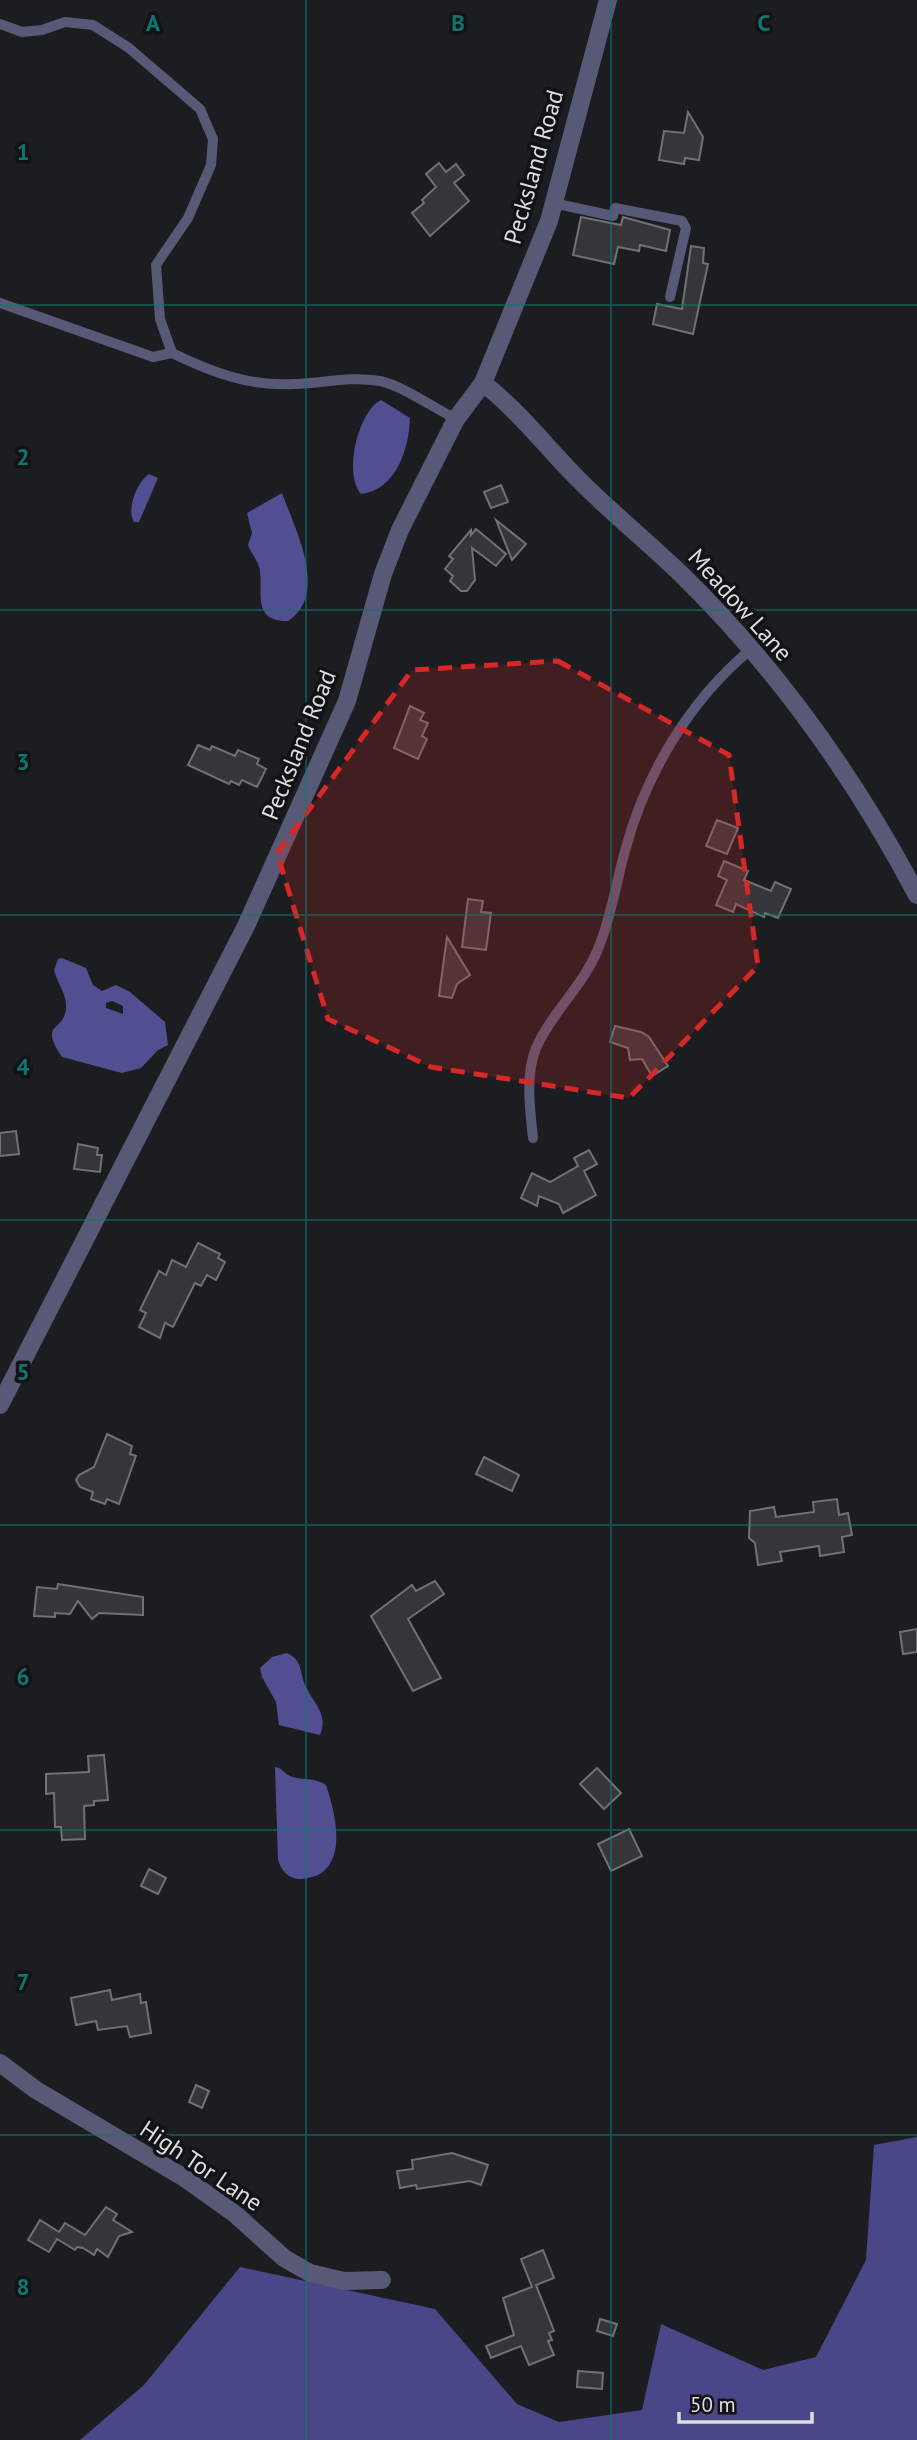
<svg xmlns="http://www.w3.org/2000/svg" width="917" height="2440" viewBox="0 0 917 2440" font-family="'PT Sans',sans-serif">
<rect width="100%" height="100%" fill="#1c1d20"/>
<path fill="#4a4788" d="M917 2137V2440H80L144 2385 240 2267 435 2309 517 2404 559 2422 642 2410 661 2324 763 2370 816 2357 866 2260 874 2145Z"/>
<g fill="#514f91" fill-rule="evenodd">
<path d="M381 400 410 418C409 449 396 490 361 494 343 473 358 412 381 400Z"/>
<path d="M149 474 158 478 139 522H134C126 509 137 482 149 474Z"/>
<path d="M282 493C294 527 330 594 288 621 252 621 263 594 260 571 259 561 251 554 248 545L252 533 247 513Z"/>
<path d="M62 958 86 968 93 985 102 991 116 985 130 992 165 1022 168 1045 158 1050 141 1068 122 1073 62 1057C38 1021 64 1033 66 1008 67 994 57 983 54 970L58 959ZM112 1001 123 1006V1014L106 1008V1003Z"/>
<path d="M287 1653C303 1661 299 1670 305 1685 313 1703 329 1714 320 1735L279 1725 276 1702 262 1677 260 1668 272 1657Z"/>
<path d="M275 1767C283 1768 283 1773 290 1776 302 1781 315 1777 326 1785 334 1809 348 1859 318 1875 299 1882 285 1881 278 1860Z"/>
</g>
<g fill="#36363a" stroke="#707175" stroke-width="2">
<path d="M688 112 703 137 699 160 685 158 684 164 659 160 664 131 684 133Z"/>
<path d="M439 163 446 172 456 164 464 175 454 183 469 201 430 236 412 213 424 203 422 200 436 187 426 174Z"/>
<path d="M581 217 621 225 623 217 670 230 666 251 640 245 639 251 618 247 614 264 573 255Z"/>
<path d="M691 246 704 248 703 263 708 264 693 334 653 324 657 304 682 309Z"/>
<path d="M501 485 508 502 491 508 484 492Z"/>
<path d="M496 520 526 544 512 560Z"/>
<path d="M476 529 506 554 496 566 472 548 475 580 467 591H461L450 581 453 576 445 569 453 559 449 556 471 530V535Z"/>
<path d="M410 706 424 713 420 720 428 723 422 736 427 739 418 759 394 748Z"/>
<path d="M198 745 210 750 212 746 235 756 238 750 259 759 257 764 266 769 257 787 242 780 239 785 231 781 229 784 188 765Z"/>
<path d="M717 820 738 828 727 854 706 846Z"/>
<path d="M724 861 748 871 744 880 771 891 775 882 791 889 778 918 765 913 764 917 736 904 733 912 716 905 727 880 718 876Z"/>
<path d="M468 899 483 901 481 912 491 913 486 950 462 947Z"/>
<path d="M447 937 470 975 457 984 452 998 439 996Z"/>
<path d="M615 1026 641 1032 649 1037 668 1066 652 1076 642 1059 630 1060 628 1048 610 1042Z"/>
<path d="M16 1131 19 1154 0 1156V1133Z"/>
<path d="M78 1144 98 1148 97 1155H102L100 1172 74 1169Z"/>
<path d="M589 1150 597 1164 584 1171 596 1195 563 1213 559 1204 539 1196 537 1206 521 1198 532 1173 550 1182 578 1166 574 1158Z"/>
<path d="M198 1243 220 1254 218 1258 225 1262 216 1280 207 1275 201 1286 195 1283 173 1327 165 1323 160 1338 139 1327 146 1313 140 1310 159 1271 166 1275 172 1260 186 1267Z"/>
<path d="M107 1434 132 1446 130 1454 136 1456 119 1504 107 1499 105 1504 91 1499 93 1492 80 1487 76 1480 79 1475 94 1467Z"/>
<path d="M484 1457 519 1475 512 1491 476 1474Z"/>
<path d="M837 1499 839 1515 848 1513 852 1535 842 1537 844 1552 820 1556 819 1546 780 1552 782 1561 758 1565 755 1543 749 1538 750 1511 774 1507 776 1517 814 1512 813 1502Z"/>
<path d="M435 1581 444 1594 408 1619 441 1678 413 1691 371 1616 412 1585 416 1591Z"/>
<path d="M58 1584 143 1597V1615L99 1613 92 1619 78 1601 70 1614 55 1613V1617L34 1616 37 1587 57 1589Z"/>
<path d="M917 1629V1652L903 1654 900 1632Z"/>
<path d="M104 1755 108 1800 94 1801V1805L84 1806 85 1839 62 1840 61 1827H55L54 1793 46 1794V1774L89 1772 88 1756Z"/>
<path d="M597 1768 621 1793 604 1809 580 1784Z"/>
<path d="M629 1829 642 1856 611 1871 598 1844Z"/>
<path d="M149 1869 166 1878 158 1894 141 1886Z"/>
<path d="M110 1990 112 2000 140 1994 141 2003 146 2002 151 2033 130 2037 127 2026 98 2030 96 2021 76 2025 71 1998Z"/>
<path d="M196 2085 209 2091 202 2108 189 2102Z"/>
<path d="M452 2153 488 2165 481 2185 470 2181 417 2189 416 2185 400 2188 397 2171 413 2169 412 2160Z"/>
<path d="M106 2207 117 2214 113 2220 132 2232 119 2236 108 2257 97 2249 94 2255 83 2248 77 2247 75 2250 57 2239 49 2252 28 2240 40 2220 59 2232 65 2223 85 2235Z"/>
<path d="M543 2250 554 2278 536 2285 554 2331 549 2333 552 2340 548 2341 554 2355 529 2365 521 2346 491 2358 486 2346 514 2335 503 2298 532 2287 521 2259Z"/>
<path d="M600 2319 617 2324 613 2336 597 2331Z"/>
<path d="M578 2371 603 2373 602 2389 577 2387Z"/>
</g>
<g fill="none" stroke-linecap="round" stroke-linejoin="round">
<g stroke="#585976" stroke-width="10">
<path d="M0 24 22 32 42 30 65 22 93 25 129 48 200 109 213 139 211 165 188 218 156 265 160 319 172 353C211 372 250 387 295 384 323 383 351 376 380 381 401 385 436 409 456 419"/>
<path d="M553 203 613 216 615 208 682 221 686 228 670 297"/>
<path d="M0 303 153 357 172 353"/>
<path d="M533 1138C530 1110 525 1075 536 1048 552 1012 583 986 598 949 611 918 616 883 625 851 645 775 689 701 750 650"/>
</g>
<g stroke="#585976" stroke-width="18">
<path d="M483 383C519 411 548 449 580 481 613 514 649 543 682 575 777 668 855 778 917 895"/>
<path d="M0 1405 246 926 347 701 383 574 400 530 456 419 483 383 549 221 608 0"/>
<path d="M0 2063 36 2090 183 2177 235 2214 284 2258 310 2273 344 2281 382 2280"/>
</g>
</g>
<path fill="#d62828" fill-opacity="0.2" stroke="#d62828" stroke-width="5" stroke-dasharray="14 9" stroke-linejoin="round" d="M558 661 729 755 758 966 629 1098 431 1067 328 1019 277 853 412 670Z"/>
<path fill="none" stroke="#0f766e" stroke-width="2" stroke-opacity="0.55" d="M306 0V2440M611 0V2440M0 305H917M0 610H917M0 915H917M0 1220H917M0 1525H917M0 1830H917M0 2135H917"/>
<g text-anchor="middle" stroke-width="7" stroke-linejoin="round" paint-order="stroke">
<g font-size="24" fill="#dedee0" stroke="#131317">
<text transform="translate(534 167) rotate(-74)" y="8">Pecksland Road</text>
<text transform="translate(740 605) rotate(48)" y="8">Meadow Lane</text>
<text transform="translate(299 745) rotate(-68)" y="8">Pecksland Road</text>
<text transform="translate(201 2166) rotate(34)" y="8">High Tor Lane</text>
</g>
</g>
<g font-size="23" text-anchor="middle" font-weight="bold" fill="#0f766e" stroke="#131317" stroke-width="7" stroke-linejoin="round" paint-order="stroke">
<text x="153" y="31">A</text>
<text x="458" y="31">B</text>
<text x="764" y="31">C</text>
<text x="23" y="160">1</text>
<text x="23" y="465">2</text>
<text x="23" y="770">3</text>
<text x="23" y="1075">4</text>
<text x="23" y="1380">5</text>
<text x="23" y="1685">6</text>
<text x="23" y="1990">7</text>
<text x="23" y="2295">8</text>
</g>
<path d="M679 2412v10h133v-10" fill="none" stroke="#dedee0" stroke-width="3.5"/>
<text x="690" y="2412" font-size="21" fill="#dedee0" stroke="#131317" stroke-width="5" paint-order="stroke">50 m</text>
</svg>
